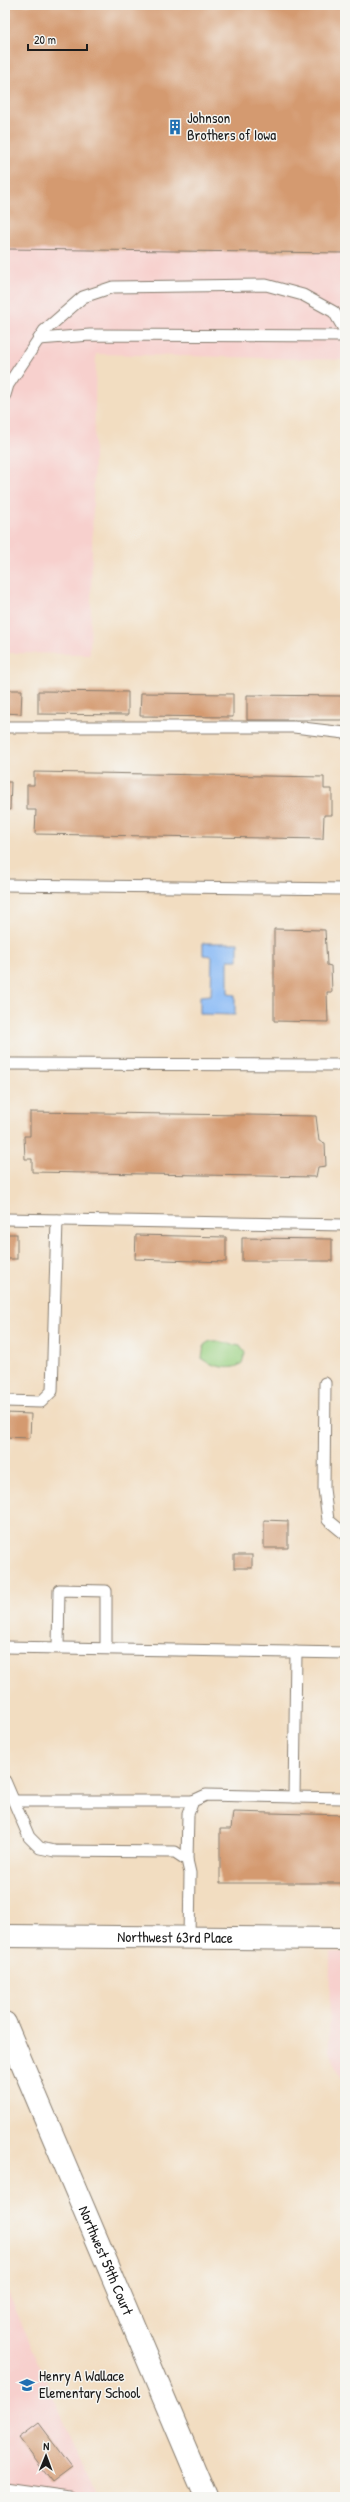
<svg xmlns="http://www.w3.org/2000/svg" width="350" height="2502" viewBox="0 0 350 2502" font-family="'Patrick Hand',sans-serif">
<rect width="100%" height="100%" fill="#f6f6f2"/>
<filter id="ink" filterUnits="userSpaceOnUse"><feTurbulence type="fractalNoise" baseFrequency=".025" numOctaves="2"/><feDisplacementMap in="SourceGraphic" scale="8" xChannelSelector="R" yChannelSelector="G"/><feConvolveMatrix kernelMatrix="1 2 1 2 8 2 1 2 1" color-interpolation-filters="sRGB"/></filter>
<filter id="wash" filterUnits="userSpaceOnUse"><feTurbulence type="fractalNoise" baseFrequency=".012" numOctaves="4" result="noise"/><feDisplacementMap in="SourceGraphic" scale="16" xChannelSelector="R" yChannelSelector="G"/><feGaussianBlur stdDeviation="0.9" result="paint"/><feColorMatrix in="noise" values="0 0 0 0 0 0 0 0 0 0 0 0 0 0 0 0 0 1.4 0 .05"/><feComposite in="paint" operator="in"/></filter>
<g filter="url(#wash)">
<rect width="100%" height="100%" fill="#f2ddc1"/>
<g fill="#f7d0cd">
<path d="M5 5H345V360L96 354 90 654 5 653Z"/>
<path d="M330 1952H345V2085L329 2051Z"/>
<path d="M5 2285 92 2486 97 2497H5Z"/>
</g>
<path fill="#9bd283" stroke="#5c7750" d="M210 1341H216L240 1346 245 1353 242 1363C232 1372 212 1366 202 1359L204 1345Z"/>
<path fill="#8bbbf6" stroke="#546c89" d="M203 943H238V960H228V994L235 995V1015L200 1014V996L211 995 212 956 203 955Z"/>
<g id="blocks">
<g fill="#d49a6f">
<path d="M5 5H345V253L5 249Z"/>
<path d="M5 690H22L21 714 5 713Z"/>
<path d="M38 691 128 692V715L38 714Z"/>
<path d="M141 693 233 694V717L140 716Z"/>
<path d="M247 695 343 696V720H247Z"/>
<path d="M34 772 324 777V789H332V815H324L323 839 35 834 36 810H27V785H34Z"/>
<path d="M5 782H11L10 810 5 809Z"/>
<path d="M274 929 325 930 327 965 331 966 332 992H327L328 1022 274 1021Z"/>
<path d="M30 1112 316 1116 319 1141 325 1143 326 1166 318 1167 316 1177 32 1172V1159H25L24 1136H30Z"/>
<rect x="5" y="1234" width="12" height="25"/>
<path d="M136 1235 226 1237V1262L135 1259Z"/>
<path d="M242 1238 332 1239V1261H242Z"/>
<path d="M5 1413 31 1414 30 1438 5 1437Z"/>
<path d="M264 1520 288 1521V1548H264Z"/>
<rect x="234" y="1555" width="18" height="13"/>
<path d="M233 1812 345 1815V1883H220V1829H231Z"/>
<path d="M39 2423 72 2467 52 2482 19 2438Z"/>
</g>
</g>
</g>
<g filter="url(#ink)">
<use href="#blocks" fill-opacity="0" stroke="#877c6e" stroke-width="1"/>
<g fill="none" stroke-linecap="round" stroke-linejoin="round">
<g stroke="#877c6e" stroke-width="13">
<g id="lane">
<path d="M39 339 90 335 345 336"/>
<path d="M5 395 8 385 44 331 83 297 113 287 266 285 303 295 334 312 345 331"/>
<path d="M5 727H294L345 733"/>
<path d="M5 885 345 889"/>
<path d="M5 1064 345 1065"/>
<path d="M5 1219 345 1225"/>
<path d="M325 1383 324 1489 328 1520 345 1534"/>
<path d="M5 1401 41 1402 52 1391 57 1220"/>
<path d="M5 1647 345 1653"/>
<path d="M58 1647 59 1590 106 1591V1648"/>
<path d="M5 1781 29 1837 40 1848 55 1851 175 1852 187 1860 190 1873 189 1938"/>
<path d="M294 1797 296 1652"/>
<path d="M14 1801H193"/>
<path d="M187 1860 188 1814 193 1801 206 1795 342 1798 345 1796"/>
<path d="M5 2488 69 2497"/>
</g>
</g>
<g stroke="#877c6e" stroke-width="24">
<g id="street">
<path id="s1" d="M5 1936 345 1939"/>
<path id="s2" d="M5 2023 206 2497"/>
</g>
</g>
<use href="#lane" stroke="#fff" stroke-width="11"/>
<use href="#street" stroke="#fff" stroke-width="22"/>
</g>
</g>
<defs>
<g id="building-bare" transform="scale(1.2)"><path d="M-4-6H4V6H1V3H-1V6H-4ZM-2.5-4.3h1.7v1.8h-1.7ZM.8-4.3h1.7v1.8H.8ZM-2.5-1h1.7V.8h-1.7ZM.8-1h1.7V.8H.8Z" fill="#1f6fb2" stroke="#f6f6f2" stroke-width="2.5" paint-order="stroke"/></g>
<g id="school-bare" transform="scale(1.2)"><path d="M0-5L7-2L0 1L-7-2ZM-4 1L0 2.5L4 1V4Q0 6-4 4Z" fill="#1f6fb2" stroke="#f6f6f2" stroke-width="2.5" paint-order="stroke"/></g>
</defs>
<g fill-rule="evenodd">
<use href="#building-bare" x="175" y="127"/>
<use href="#school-bare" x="27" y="2385"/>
</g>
<g text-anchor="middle" stroke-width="3" stroke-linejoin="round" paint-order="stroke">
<g font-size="15" fill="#1c1c1c" stroke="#f6f6f2" text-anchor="start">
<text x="187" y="123">Johnson<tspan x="187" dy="17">Brothers of Iowa</tspan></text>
<text x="39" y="2381">Henry A Wallace<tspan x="39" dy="17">Elementary School</tspan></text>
</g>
<g font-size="15" fill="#1c1c1c" stroke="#f6f6f2">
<text dy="5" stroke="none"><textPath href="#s1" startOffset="170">Northwest 63rd Place</textPath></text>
<text dy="5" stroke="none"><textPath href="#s2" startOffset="258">Northwest 59th Court</textPath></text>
</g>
</g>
<rect width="350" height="2502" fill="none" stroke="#f6f6f2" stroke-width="20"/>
<g transform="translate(46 2456) rotate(1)" stroke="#f6f6f2" stroke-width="3" paint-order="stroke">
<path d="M0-3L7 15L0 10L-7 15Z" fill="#1c1c1c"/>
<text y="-6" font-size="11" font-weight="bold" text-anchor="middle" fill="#1c1c1c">N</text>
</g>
<path d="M28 44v6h59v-6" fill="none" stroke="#1c1c1c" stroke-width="2"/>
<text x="34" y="44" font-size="12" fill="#1c1c1c" stroke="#f6f6f2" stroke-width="3" paint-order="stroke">20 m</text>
</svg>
